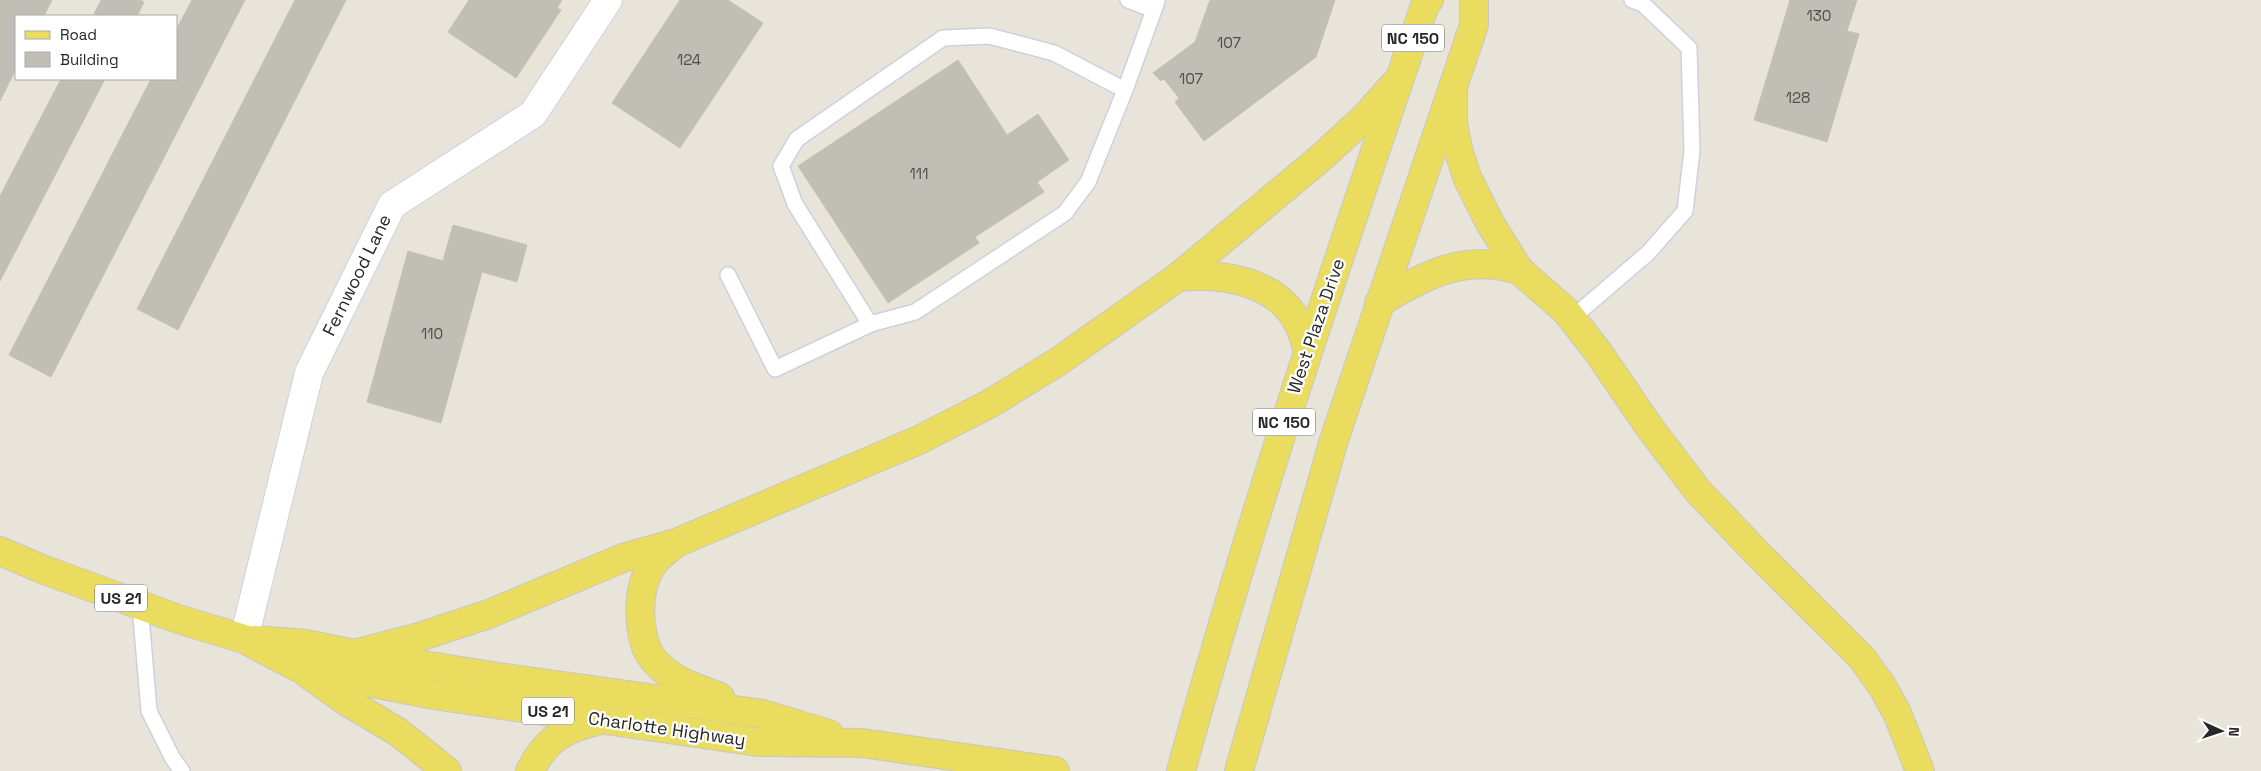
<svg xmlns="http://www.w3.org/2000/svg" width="2261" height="771" viewBox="0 0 2261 771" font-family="'Space Grotesk',sans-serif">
<rect width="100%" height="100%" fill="#e9e4d9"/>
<g fill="#c1beb6" stroke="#c4c0b3">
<path d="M0 0H52L44 16H16V69L0 101Z"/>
<path d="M101 0H140L144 2 137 16H93Z"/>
<path d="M192 0H245L51 377 9 355 151 79H176V30Z"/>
<path d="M295 0H346L178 330 137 309Z"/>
<path d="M469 0H562L557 8 561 10 516 78 448 32Z"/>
<path d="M680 0H728L763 23 680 148 612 103Z"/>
<path d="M1210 0H1335L1316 57 1204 141 1175 102 1179 98 1164 79 1161 81 1153 73 1195 42Z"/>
<path d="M1790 0H1857L1847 31 1859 34 1827 142 1754 120Z"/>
<path d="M958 60 1007 135 1038 114 1069 160 1037 182 1044 192 975 237 979 243 888 303 798 166Z"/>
<path d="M61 79H105L0 281V196Z"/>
<path d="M453 225 527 245 517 282 482 272 441 423 367 402 408 251 443 261Z"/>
</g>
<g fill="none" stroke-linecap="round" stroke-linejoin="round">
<g stroke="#cecfe0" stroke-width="18">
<g id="service">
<path d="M1128 0 1154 10 1157 1"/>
<path d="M1125 90 1054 53 989 36 943 38 797 139 781 166 795 204 870 324 915 312 1065 213 1088 182 1125 90 1154 10"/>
<path d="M728 275 775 369 873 323"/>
<path d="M1571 319 1648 253 1685 211 1692 151 1689 48 1643 4 1632 0"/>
<path d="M140 605 149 711 173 759 182 771"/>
</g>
</g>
<g stroke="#cecfe0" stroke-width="30">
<path id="minor" d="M244 639 309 373 392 205 533 114 608 0"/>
</g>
<g stroke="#c7c7c7" stroke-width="30">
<g id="primary">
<path d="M1453 89V123L1458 149 1467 177 1490 223 1519 270 1566 311 1598 352 1650 428 1697 490 1757 553 1862 658 1882 686 1897 713 1920 771"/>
<path d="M1178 277C1222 273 1277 280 1299 325 1303 333 1305 342 1308 351"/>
<path d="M1379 303C1424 275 1465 253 1519 270"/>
<path d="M675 544C669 549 662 554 657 559 637 581 637 620 646 647 650 657 659 667 668 673 682 685 703 690 720 697"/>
<path d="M0 551 42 569 178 619 244 639 301 669 434 695 758 742 862 743 1055 771"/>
<path d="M255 640 306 644 354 654 505 678 763 714 829 734"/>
<path d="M354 654 419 637 489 614 623 558 676 543 919 440 991 403 1059 361 1178 277 1323 156 1366 116 1400 78"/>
<path d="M308 674 346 701 398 732 447 771"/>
<path d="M530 771C546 739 564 729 597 721"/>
<path d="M1181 771C1252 512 1338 259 1425 5L1429 0"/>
<path d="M1239 771 1334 440 1474 25V0"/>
</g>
</g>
<use href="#service" stroke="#fff" stroke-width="15"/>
<use href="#minor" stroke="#fff" stroke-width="28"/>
<use href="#primary" stroke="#eadc5e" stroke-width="28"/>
</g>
<g text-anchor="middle" stroke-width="4.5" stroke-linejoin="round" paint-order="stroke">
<g font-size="15" fill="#4e4d4b">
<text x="1819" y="21">130</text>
<text x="1229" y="48">107</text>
<text x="689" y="65">124</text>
<text x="1191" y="84">107</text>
<text x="1798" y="103">128</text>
<text x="919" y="179">111</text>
<text x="432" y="339">110</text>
</g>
<g fill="#fff" stroke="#686868" stroke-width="1">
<rect x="1382" y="24.5" width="62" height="27" rx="4"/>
<rect x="1253" y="408.5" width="62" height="27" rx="4"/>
<rect x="95" y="584.5" width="52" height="27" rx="4"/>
<rect x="522" y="697.5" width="52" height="27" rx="4"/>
</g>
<g font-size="16" font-weight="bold" fill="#272727">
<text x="1413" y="44">NC 150</text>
<text x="1284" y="428">NC 150</text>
<text x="121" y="604">US 21</text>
<text x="548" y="717">US 21</text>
</g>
<g font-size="18" fill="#272727" stroke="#fff">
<text transform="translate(357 275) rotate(-64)" y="6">Fernwood Lane</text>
<text transform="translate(1316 326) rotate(-71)" y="6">West Plaza Drive</text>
<text transform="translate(667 729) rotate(8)" y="6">Charlotte Highway</text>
</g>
</g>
<rect x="15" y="15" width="162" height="65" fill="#ffffff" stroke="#a9a9a9"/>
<rect x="25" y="31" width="25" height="8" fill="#eadc5e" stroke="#a9a9a9"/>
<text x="60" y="40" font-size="15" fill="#272727">Road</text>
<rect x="25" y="52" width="25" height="15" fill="#c1beb6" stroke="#a9a9a9"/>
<text x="60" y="65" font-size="15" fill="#272727">Building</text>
<g transform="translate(2221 731) rotate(93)" stroke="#ffffff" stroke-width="4" paint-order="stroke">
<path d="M0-4L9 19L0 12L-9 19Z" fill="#272727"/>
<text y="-8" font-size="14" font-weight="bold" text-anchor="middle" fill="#272727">N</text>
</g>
</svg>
